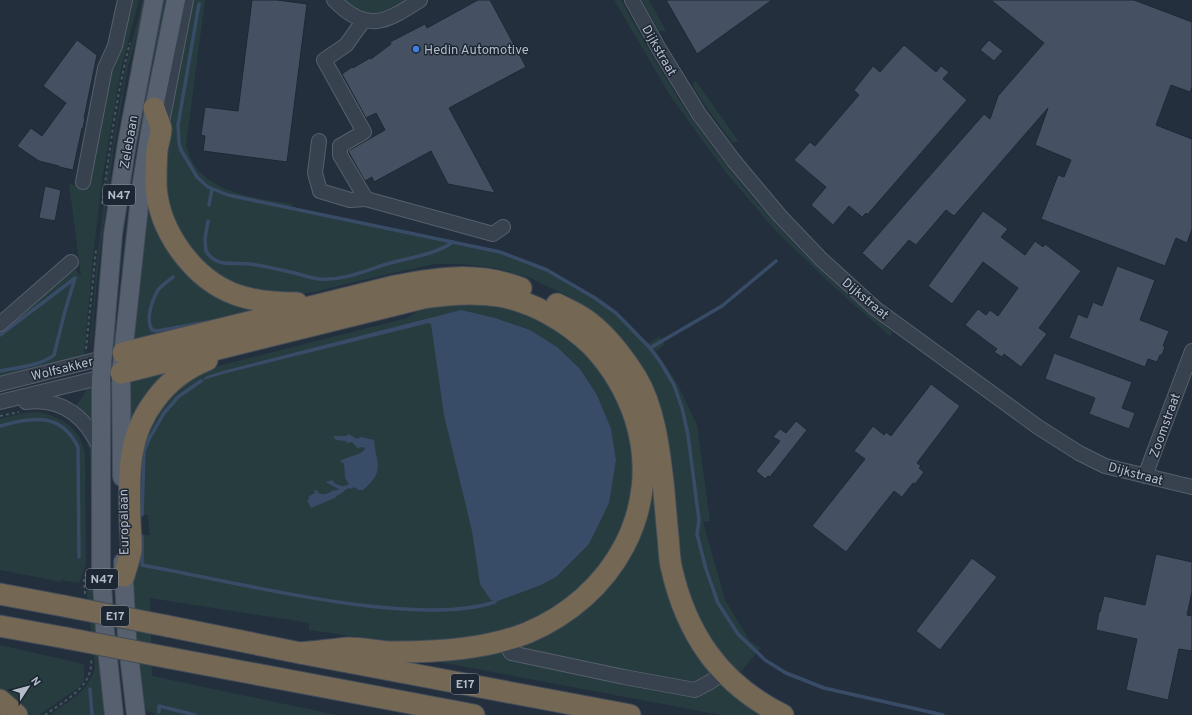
<svg xmlns="http://www.w3.org/2000/svg" width="1192" height="715" viewBox="0 0 1192 715" font-family="Overpass,sans-serif">
<rect width="100%" height="100%" fill="#242f3e"/>
<g fill="#263c3f">
<path d="M129 0H139L121 69 102 180 93 258 84 354 83 356 0 379V332L75 269 81 276 69 184 87 187 115 56Z"/>
<path d="M143 0H147L128 66 113 152 98 267 92 338 90 347 96 270 107 178 126 66Z"/>
<path d="M161 0H169L116 341 123 257 130 202 141 128 154 59 156 24Z"/>
<path d="M192 0H205L186 145C188 151 190 158 193 163 214 195 258 198 292 204V209L500 252 547 270 595 298 616 313 634 332 649 343 660 336 665 345 656 351 678 385 697 425 710 521 703 522 725 600 750 641 761 648 738 675 709 641 689 601 681 564 677 527 673 467 664 424 648 380 630 350 606 323 572 298 528 277 496 268 462 264H434L380 276 314 292 292 295 245 288 222 277 199 260 174 224 164 178 165 134Z"/>
<path d="M342 0H410L378 16 363 14Z"/>
<path d="M614 0H621C641 36 661 72 684 107 741 192 812 269 892 332L890 336 835 288 789 244 775 230 727 174 671 97Z"/>
<path d="M642 0H649L666 31H659Z"/>
<path d="M696 81 739 142H732C726 133 692 90 693 83Z"/>
<path d="M150 185 173 251 277 309 134 340Z"/>
<path d="M452 285C496 284 523 290 562 311 613 339 649 395 654 452 658 492 658 533 665 572 675 629 719 690 771 715H721L429 660 427 658V656C436 656 446 657 455 656 512 651 576 622 612 577 635 549 647 512 649 476 652 377 580 302 484 289 450 285 417 295 385 302 328 315 272 330 215 344 200 347 184 351 169 355 160 357 151 361 141 362L142 359 148 357 417 290Z"/>
<path d="M489 303 531 315 556 328 589 356 610 382 624 413 632 440V498L615 548 593 575 562 603 539 618 507 629 473 637 443 641 404 642 372 639 309 630V623L150 598 152 676 337 715H154V713L147 711 142 701 132 591 136 535H150L148 515H135L134 465 150 422 175 391 210 368 407 318 429 304Z"/>
<path d="M191 361 129 429 131 375Z"/>
<path d="M87 385H93L94 425 74 408 84 395Z"/>
<path d="M37 412C61 416 83 430 85 456L86 564 79 583 61 580V582L0 570V419L24 413Z"/>
<path d="M67 415 89 437 93 449 107 705 104 710 105 715H50C70 700 87 693 95 668L86 585 92 562 90 457 89 448 82 432 72 421 66 417Z"/>
<path d="M0 645 84 664V681L78 688 39 715H32L0 690Z"/>
</g>
<g fill="#394c67">
<path d="M461 310 495 318 530 330 557 347 580 369 597 395 611 429 616 460 609 503 589 544 556 577 541 585 495 602 490 599 480 584 472 531 444 415 431 324 428 323 421 325 219 375 201 381 207 376 223 371Z"/>
<path d="M349 434 357 439 361 437 374 440C376 463 386 471 363 490H359L354 487 351 489 350 488C344 489 343 494 336 496L337 497 311 508 307 500 310 499 308 497 315 493 314 490 318 491V493C325 496 328 493 334 490L335 491 339 489 327 483 326 482 333 480 334 483C338 485 345 488 349 484L345 478 344 463H342L340 461C348 456 360 456 365 449L364 447 357 448 352 442 347 443 346 441 336 440 333 436H346Z"/>
</g>
<g fill="none" stroke-linecap="round" stroke-linejoin="round">
<g stroke="#394c67" stroke-width="3.5">
<path d="M199 4 178 125 179 143 181 150 197 177 208 187 228 195 500 252 547 270 595 298 616 313 650 348 661 363 674 385 682 408 688 435 699 520 697 534 706 569 718 603 738 634 765 660 786 673 824 688 943 715"/>
<path d="M209 205 212 189"/>
<path d="M208 221 205 239 206 251C216 268 233 262 250 264 265 266 280 270 295 273 303 275 311 278 319 279 344 281 367 270 390 263 412 257 434 255 453 242"/>
<path d="M173 277C168 281 162 285 158 290 152 301 145 319 152 330L157 331 207 322"/>
<path d="M0 335 74 279"/>
<path d="M650 348 722 306 776 261"/>
<path d="M0 371C15 368 43 365 54 355L65 311 75 278"/>
<path d="M0 426C32 417 61 412 78 447L79 557"/>
<path d="M142 515 144 451 149 439 164 413 178 397 201 381"/>
<path d="M142 536V565C217 579 292 597 368 606 407 610 458 614 495 602"/>
<path d="M90 689 92 715"/>
<path d="M159 712V706L195 715"/>
</g>
</g>
<g fill="#455162" stroke="#1f2835">
<path d="M252 0H277L307 4 287 162 203 151 205 136 201 135 205 107 238 111Z"/>
<path d="M478 0H490L526 67 449 108 495 193 448 184 431 151 374 182 372 177 365 181 348 151 385 130 376 113 366 118 342 74 352 67 353 68 370 58 371 59 391 44 390 42 425 24 427 28Z"/>
<path d="M666 0H772L697 54Z"/>
<path d="M991 0H1134L1192 22V87L1190 92 1171 85 1156 125 1192 139V229L1187 243 1176 238 1165 266 1041 219 1058 175 1064 177 1071 160 1035 145 1048 108 954 216 946 210 916 245 909 240 882 271 862 253 984 114 990 119 998 96 1044 43Z"/>
<path d="M77 40 97 55 84 118H85L83 128H82L73 170 59 167V166L39 161 17 146 31 128 42 136 66 103 43 86Z"/>
<path d="M989 40 1003 51 994 61 980 50Z"/>
<path d="M904 45 936 72 941 66 949 72 943 79 967 100 867 215 866 213 862 217 849 206 833 225 811 205 826 187 794 160 810 142 815 146 859 95 854 90 873 66 880 72Z"/>
<path d="M45 186 61 190 55 221 39 218Z"/>
<path d="M983 211 1008 229 1001 237 1025 255 1035 241 1043 247 1045 244 1081 271 1039 328 1047 334 1021 367 1004 354 1002 357 994 352 997 349 965 325 978 309 986 315 990 310 998 316 1018 288 983 262 952 304 928 286Z"/>
<path d="M1117 266 1155 280 1140 320 1169 331 1163 346 1165 347 1162 355H1160L1157 362 1148 359 1145 367 1069 338 1078 314 1087 318 1093 302 1102 306Z"/>
<path d="M1054 353 1132 382 1122 408 1135 413 1129 429 1089 414 1095 398 1045 379Z"/>
<path d="M931 384 960 406 917 463 921 466 919 468 924 472 915 484 913 483 902 497 894 491 846 552 812 526 865 459 854 451 873 426 884 435 886 432 891 436Z"/>
<path d="M796 421 807 430 770 477 768 476 765 479 756 471 780 441 773 437 780 429 786 433Z"/>
<path d="M1156 554 1192 562V592L1187 615 1192 616V651L1179 649 1168 700 1126 690 1137 639 1096 630 1099 612H1100L1104 596 1145 605Z"/>
<path d="M972 558 997 577 940 650 916 631Z"/>
</g>
<g fill="none" stroke-linecap="round" stroke-linejoin="round">
<g stroke="#565f6c" stroke-width="16">
<g id="minor">
<path d="M334 0C367 34 386 22 420 0"/>
<path d="M632 0 659 49 699 114 734 161 780 216 821 259 876 309 1038 427 1079 453 1105 466 1192 487"/>
<path d="M364 20 346 45 324 60 364 132 340 146V155L366 199 493 234 503 227"/>
<path d="M161 127 186 0"/>
<path d="M319 141 315 173 320 191 350 200 366 199"/>
<path d="M83 182 105 68 115 46 125 0"/>
<path d="M0 324 71 262"/>
<path d="M0 384 111 356"/>
<path d="M0 402 111 375"/>
<path d="M26 402C62 397 86 418 100 448"/>
<path d="M1145 476 1192 351"/>
<path d="M505 641 511 653 624 677 695 690 710 682 723 673"/>
</g>
</g>
<g stroke="#414a57" stroke-width="20">
<g id="major">
<path d="M122 477 121 373 141 188 154 108 176 0"/>
<path d="M123 562 127 638 136 715"/>
<path d="M114 715 105 630 101 569V378L113 234 127 143 154 0"/>
</g>
</g>
<g stroke="#434c59" stroke-width="23">
<g id="highway">
<path d="M154 108C156 115 160 122 161 129 161 135 158 143 157 150 156 162 156 174 156 186 159 232 194 280 237 295 257 302 277 303 297 303"/>
<path d="M557 304C567 309 579 314 589 322 606 335 624 358 636 377 654 407 659 447 663 482 665 500 666 518 668 536 669 546 669 556 671 566 686 634 720 684 783 715"/>
<path d="M123 353 395 286C439 277 478 272 521 288"/>
<path d="M121 373 423 298C448 294 473 292 499 296 534 302 567 322 592 346 612 367 626 391 635 418 664 509 613 597 527 633 486 649 439 652 395 652 380 652 365 648 349 648 333 649 316 652 300 653"/>
<path d="M124 576C126 568 130 558 131 550 132 541 130 531 130 522 129 477 126 438 155 400 168 382 187 368 207 360"/>
<path d="M0 594 64 606"/>
<path d="M0 626 66 638"/>
<path d="M167 626 300 653 630 715"/>
<path d="M170 658 474 715"/>
<path d="M0 700 17 715"/>
</g>
</g>
<g stroke="#44595c" stroke-width="2" stroke-dasharray="3 3" stroke-linecap="butt">
<path d="M102 204C110 150 116 95 130 43"/>
<path d="M86 349 96 250"/>
<path d="M0 416 19 412"/>
<path d="M85 594 84 581 86 574"/>
<path d="M45 715C65 700 94 687 91 658"/>
</g>
<use href="#minor" stroke="#38414e" stroke-width="14"/>
<use href="#major" stroke="#56606e" stroke-width="18"/>
<use href="#highway" stroke="#746855" stroke-width="21"/>
<g stroke="#434c59" stroke-width="23" stroke-linecap="butt">
<g id="highway-bridge">
<path d="M64 606 167 626"/>
<path d="M66 638 170 658"/>
</g>
</g>
<use href="#highway-bridge" stroke="#746855" stroke-width="21"/>
</g>
<circle fill="#3f7fe0" stroke="#1d2633" stroke-width="1.5" cx="416" cy="49" r="4"/>
<g text-anchor="middle" stroke-width="3" stroke-linejoin="round" paint-order="stroke">
<g fill="#1d2633" stroke="#878f9c" stroke-width="1">
<rect x="103" y="185" width="32" height="20" rx="3"/>
<rect x="86" y="569" width="32" height="20" rx="3"/>
<rect x="101" y="606" width="28" height="20" rx="3"/>
<rect x="451" y="674" width="28" height="20" rx="3"/>
</g>
<g font-size="12" font-weight="bold" fill="#b4bcc9">
<text x="119" y="199">N47</text>
<text x="102" y="583">N47</text>
<text x="115" y="620">E17</text>
<text x="465" y="688">E17</text>
</g>
<g font-size="13" fill="#b4bcc9" stroke="#1d2633" text-anchor="start">
<text x="424" y="54">Hedin Automotive</text>
</g>
<g font-size="13" fill="#b4bcc9" stroke="#1d2633">
<text transform="translate(660 50) rotate(60)" y="5">Dijkstraat</text>
<text transform="translate(128 142) rotate(-80)" y="5">Zelebaan</text>
<text transform="translate(866 298) rotate(40)" y="5">Dijkstraat</text>
<text transform="translate(62 368) rotate(-14)" y="5">Wolfsakker</text>
<text transform="translate(1164 425) rotate(-70)" y="5">Zoomstraat</text>
<text transform="translate(1136 473) rotate(15)" y="5">Dijkstraat</text>
<text transform="translate(123 522) rotate(-91)" y="5">Europalaan</text>
</g>
</g>
<g transform="translate(28 687) rotate(54)" stroke="#1d2633" stroke-width="3" paint-order="stroke">
<path d="M0-3L7 15L0 10L-7 15Z" fill="#b4bcc9"/>
<text y="-6" font-size="11" font-weight="bold" text-anchor="middle" fill="#b4bcc9">N</text>
</g>
</svg>
